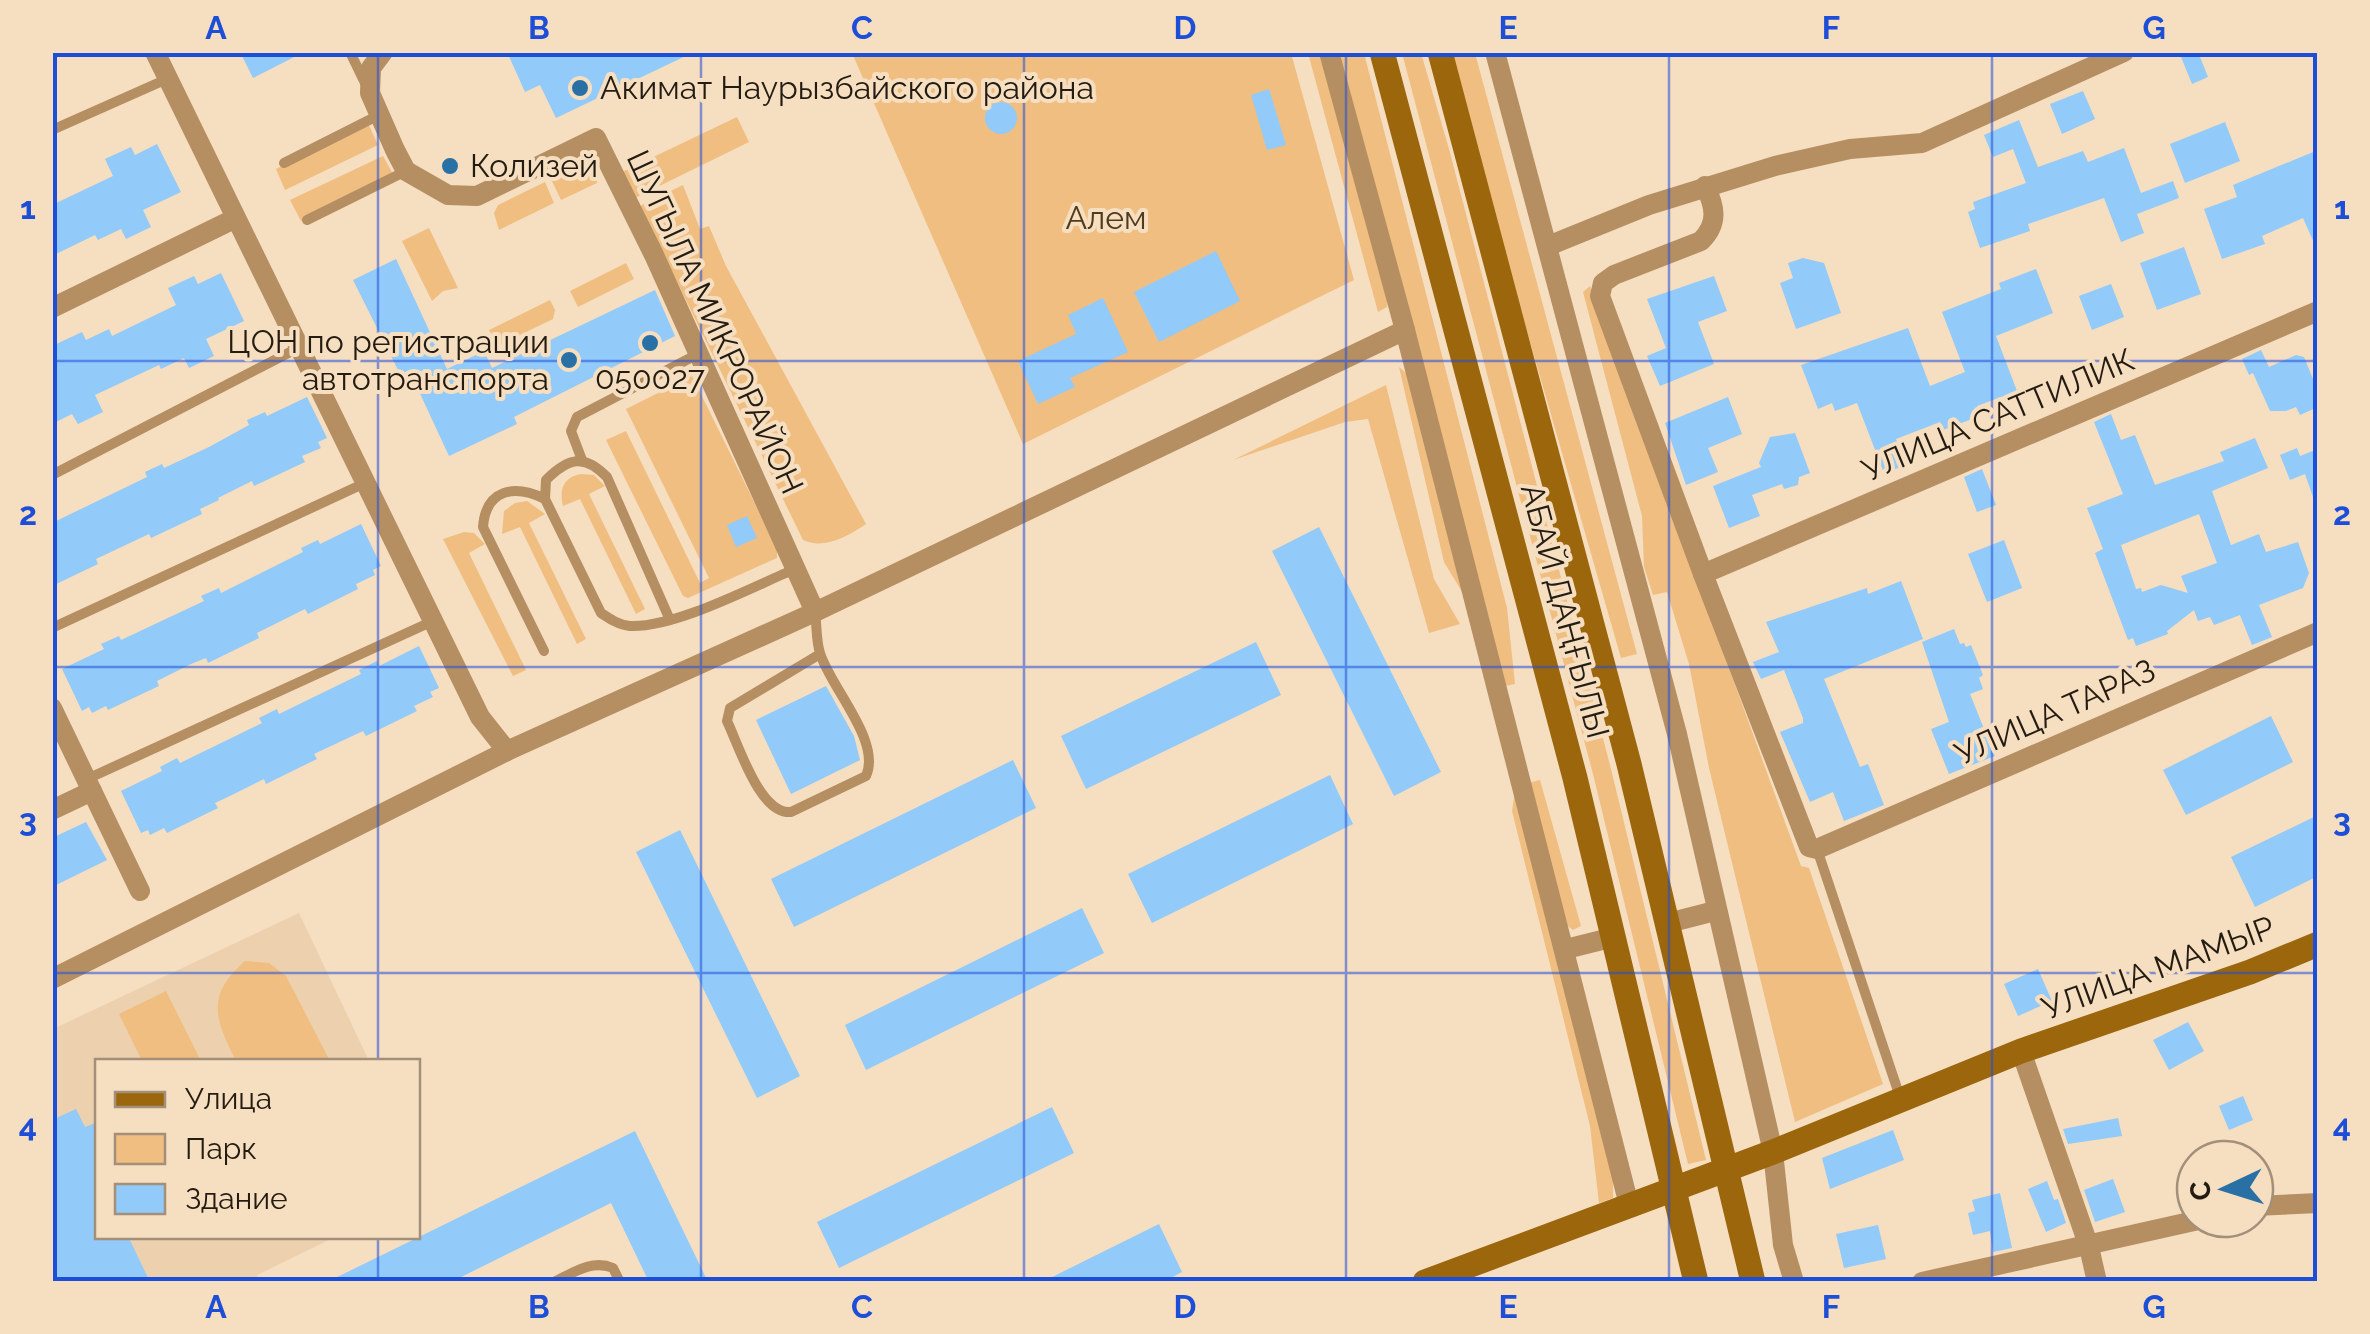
<svg xmlns="http://www.w3.org/2000/svg" width="2370" height="1334" viewBox="0 0 2370 1334" font-family="Raleway,sans-serif">
<rect width="100%" height="100%" fill="#f6dec1"/>
<path fill="#edd0ad" d="M299 913 369 1061 98 1062V1236L335 1237 257 1275 259 1281 53 1282V1029Z"/>
<g fill="#f0be81">
<path d="M852 53H1291L1354 280 1023 444Z"/>
<path d="M1308 53H1322L1388 294 1387 307 1378 312Z"/>
<path d="M1334 53H1364L1507 608 1515 684 1505 686Z"/>
<path d="M1402 53H1421L1449 149 1611 769 1706 1160 1688 1164 1593 774Z"/>
<path d="M1447 53H1475L1637 654 1621 658Z"/>
<path d="M737 117 749 142 635 198 622 172Z"/>
<path d="M368 123 378 145 285 190 276 169Z"/>
<path d="M383 156 394 176 301 221 290 200Z"/>
<path d="M585 162 597 169V183L561 200 551 179Z"/>
<path d="M545 182 554 203 499 230 494 213 498 205Z"/>
<path d="M683 185 700 229 709 226 726 266 866 524C848 536 824 550 803 540L640 206Z"/>
<path d="M429 228 458 288 443 291 432 301 402 241Z"/>
<path d="M626 263 634 279 578 307 570 291Z"/>
<path d="M1590 286 1801 866 1809 868 1883 1084 1795 1122 1709 768 1689 664 1667 592 1653 595 1644 567 1642 516 1583 292Z"/>
<path d="M550 300 555 310 553 319 497 346 489 330Z"/>
<path d="M1399 367 1413 379 1467 600 1444 562Z"/>
<path d="M692 376 777 548V558L688 598 683 596 606 440 626 431 700 583 709 578 626 409Z"/>
<path d="M1386 385 1434 579 1460 624 1429 633 1368 419 1345 422 1233 460Z"/>
<path d="M581 474 594 475 605 486 589 494 645 609 636 614 580 499 563 506C559 490 563 477 581 474Z"/>
<path d="M527 501 545 514 529 523 586 639 577 644 520 527 502 534 504 511 515 503Z"/>
<path d="M464 532 474 533 485 544 469 553 526 670 513 676 443 539Z"/>
<path d="M1540 780 1581 926 1573 930 1564 923 1527 783Z"/>
<path d="M1515 790 1613 1167V1198L1599 1203 1590 1126 1512 811Z"/>
<path d="M245 961 269 963 286 976 330 1061H236C215 1019 205 996 245 961Z"/>
<path d="M166 991 201 1061H142L119 1014Z"/>
</g>
<g fill="#92caf9" fill-rule="evenodd">
<path d="M240 52H304L253 78Z"/>
<path d="M507 52H694L556 118 540 85 525 92Z"/>
<path d="M2179 52H2198L2208 77 2192 84Z"/>
<path d="M1269 89 1286 145 1267 150 1251 95Z"/>
<path d="M2083 91 2095 119 2062 134 2050 104Z"/>
<circle cx="1001" cy="118" r="16"/>
<path d="M2019 120 2038 167 2083 151 2088 162 2124 148 2141 193 2173 181 2179 198 2137 214 2144 233 2121 242 2104 198 2028 224 2030 231 1980 248 1968 212 1975 209 1973 202 2026 183 2013 149 1993 157 1984 135Z"/>
<path d="M2225 122 2240 161 2185 183 2170 144Z"/>
<path d="M157 144 181 192 143 210 151 227 126 239 121 229 98 240 95 235 52 256V205L113 176 105 159 131 147 135 155Z"/>
<path d="M2318 150V252L2303 218 2262 236 2265 244 2222 259 2204 209 2237 197 2233 185Z"/>
<path d="M2184 247 2201 294 2157 310 2140 263Z"/>
<path d="M1216 251 1240 301 1159 342 1134 292Z"/>
<path d="M1803 258 1824 263 1841 313 1796 329 1780 283 1793 278 1788 263Z"/>
<path d="M396 259 447 369 484 351 492 368 655 290 675 336 514 417 517 424 449 456 416 385 409 387 403 370 399 372 353 280Z"/>
<path d="M2036 269 2053 313 1996 336 2017 391 1977 406 1980 416 1943 430 1940 422 1896 439 1906 465 1884 473 1857 403 1835 411 1832 403 1818 409 1801 365 1908 328 1930 386 1965 372 1942 312 2001 289 1999 283Z"/>
<path d="M221 273 244 321 206 339 214 356 189 368 184 358 161 369 159 365 95 395 103 412 78 424 72 414 52 424V346L82 332 86 340 109 329 112 336 176 305 168 288 194 276 198 284Z"/>
<path d="M1714 276 1727 311 1698 322 1714 364 1660 386 1647 356 1666 348 1647 299Z"/>
<path d="M2111 284 2124 317 2092 330 2079 296Z"/>
<path d="M1103 298 1128 352 1070 378 1075 387 1038 404 1018 361 1076 334 1068 315Z"/>
<path d="M2261 350 2269 367 2296 355 2304 357 2318 391V407L2300 415 2296 407 2286 411H2270L2253 373 2249 375 2242 359Z"/>
<path d="M307 397 327 438 318 442 321 448 302 456 305 462 254 486 252 481 218 498 219 500 200 509 202 514 151 538 149 534 96 559 98 564 52 586V523L147 477 145 472 162 464 164 468 209 447 249 425 247 420 265 412 267 416Z"/>
<path d="M1728 397 1742 434 1708 448 1718 472 1686 485 1665 423Z"/>
<path d="M2111 414 2121 440 2135 435 2155 485 2224 461 2220 452 2255 438 2268 468 2212 491 2231 545 2259 534 2266 552 2298 542 2309 573 2303 588 2259 605 2272 637 2252 645 2240 615 2214 625 2210 617 2198 621 2194 610 2167 631 2168 634 2136 646 2133 638 2128 640 2095 553 2103 549 2087 508 2123 494 2094 422ZM2199 514 2217 563 2181 576 2188 593 2161 585 2142 592 2141 588 2136 589 2121 545Z"/>
<path d="M1795 433 1810 473 1799 477 1798 485 1784 489 1782 484 1752 495 1760 516 1729 528 1713 486 1761 467 1759 463 1770 437Z"/>
<path d="M2297 448 2300 456 2318 449V502L2315 503 2305 474 2290 480 2280 455Z"/>
<path d="M1982 469 1996 505 1977 512 1964 477Z"/>
<path d="M747 516 757 538 736 547 727 525Z"/>
<path d="M361 524 381 566 373 570 375 575 356 584 358 589 308 614 305 609 257 633 259 638 208 663 206 658 191 664 157 681 159 686 108 710 106 706 92 713 89 707 82 711 62 669 104 649 101 644 119 636 121 640 204 601 201 596 219 588 221 593 303 552 301 548 318 540 320 544Z"/>
<path d="M1319 527 1441 772 1394 796 1272 551Z"/>
<path d="M2004 540 2022 588 1987 602 1968 554Z"/>
<path d="M1901 581 1923 639 1824 679 1860 767 1868 764 1884 805 1844 821 1833 792 1810 802 1780 732 1803 723V718L1784 670 1761 679 1753 662 1779 652 1766 622 1867 588 1868 594Z"/>
<path d="M1954 629 1960 644 1964 643 1966 647 1971 645 1983 675 1979 678 1983 689 1970 694 1995 756 1949 774 1931 729 1949 722 1922 642Z"/>
<path d="M1256 642 1281 695 1086 789 1061 736Z"/>
<path d="M419 646 439 688 430 692 433 697 414 706 417 711 366 736 363 731 314 754 317 759 266 784 264 779 234 794 215 803 218 808 167 833 164 828 150 835 148 830 141 833 121 791 162 771 160 767 177 758 180 763 262 723 259 718 277 709 279 714 361 674 359 670 377 661 379 666Z"/>
<path d="M826 686 854 736 860 760 791 794 756 720Z"/>
<path d="M2271 716 2293 762 2186 815 2163 770Z"/>
<path d="M1013 760 1036 808 794 927 771 879Z"/>
<path d="M1330 775 1353 824 1152 923 1128 874Z"/>
<path d="M2318 815V876L2255 907 2231 857Z"/>
<path d="M86 822 107 860 52 887V838Z"/>
<path d="M680 830 800 1076 757 1098 636 852Z"/>
<path d="M1082 908 1104 953 866 1070 845 1025Z"/>
<path d="M2038 969 2052 1001 2018 1016 2004 984Z"/>
<path d="M2188 1022 2204 1051 2169 1070 2153 1040Z"/>
<path d="M2243 1096 2253 1120 2229 1130 2219 1106Z"/>
<path d="M1052 1107 1074 1153 839 1268 817 1222Z"/>
<path d="M76 1109 85 1127 98 1122V1236H128L150 1282H52V1120Z"/>
<path d="M2118 1118 2122 1136 2068 1144 2063 1129Z"/>
<path d="M1893 1130 1904 1160 1830 1189 1822 1158Z"/>
<path d="M635 1131 708 1282H649L611 1203 451 1282H327Z"/>
<path d="M2113 1179 2125 1212 2095 1222 2084 1190Z"/>
<path d="M2047 1181 2054 1200 2058 1199 2066 1223 2046 1232 2028 1189Z"/>
<path d="M2000 1193 2012 1248 1993 1252 1990 1231 1973 1235 1968 1213 1975 1211 1972 1200Z"/>
<path d="M1159 1224 1182 1272 1163 1282H1042Z"/>
<path d="M1878 1225 1886 1259 1844 1268 1836 1234Z"/>
</g>
<g fill="none" stroke-linecap="round" stroke-linejoin="round">
<g stroke="#b58f62" stroke-width="10">
<path d="M350 52 365 83"/>
<path d="M52 130 167 79"/>
<path d="M284 163 379 115"/>
<path d="M307 220 406 171"/>
<path d="M582 460 571 431 577 417 698 354"/>
<path d="M52 475 298 348"/>
<path d="M545 499 546 480C568 458 584 453 607 477L670 620"/>
<path d="M815 613C817 626 816 641 820 653 830 687 882 741 866 776L791 812C760 815 739 746 727 721L730 708 820 654"/>
<path d="M52 628 365 483"/>
<path d="M544 651 483 527C486 489 514 484 545 499L601 613C610 619 619 625 630 626 675 628 752 587 795 569"/>
<path d="M87 779 433 621"/>
<path d="M1817 849 1901 1100"/>
<path d="M554 1282C573 1273 592 1259 613 1268L620 1282"/>
</g>
<g stroke="#b58f62" stroke-width="20">
<path d="M155 52 480 717 507 751"/>
<path d="M383 52 371 68 370 93 395 150 406 171 448 195 477 196 596 138 654 255 815 612"/>
<path d="M1329 52 1405 330 1629 1205"/>
<path d="M1495 52 1677 734 1773 1152 1783 1245 1794 1282"/>
<path d="M1705 186C1715 206 1719 223 1701 241L1614 275 1603 283 1600 296 1703 574 1809 847 1817 849 2318 632"/>
<path d="M1548 246 1649 205 1775 166 1850 149 1922 143 2124 52"/>
<path d="M52 308 234 219"/>
<path d="M1703 574 2318 311"/>
<path d="M52 708 140 891"/>
<path d="M52 810 92 791"/>
<path d="M1668 923 1715 911"/>
<path d="M1566 949 1614 937"/>
<path d="M52 979 507 751 815 612 1405 330"/>
<path d="M2021 1051 2089 1247 2097 1282"/>
<path d="M2255 1206 2318 1203"/>
<path d="M1922 1282 2203 1219"/>
</g>
<g stroke="#9c660c" stroke-width="25">
<path d="M1382 52 1575 778 1696 1282"/>
<path d="M1440 52 1629 764 1753 1282"/>
<path d="M1425 1282 1773 1152 2021 1051 2250 972 2318 944"/>
</g>
</g>
<path fill="none" stroke="#1d4ed8" stroke-width="2.5" stroke-opacity="0.55" d="M378 52V1062M701 52V1282M1024 52V1282M1346 52V1282M1669 52V1282M1992 52V1282M52 361H2318M52 667H2318M52 973H2318M378 1236V1282"/>
<g fill="#2971a5" stroke="#f6dec1" stroke-width="4">
<circle cx="580" cy="88" r="10"/>
<circle cx="450" cy="166" r="10"/>
<circle cx="650" cy="343" r="10"/>
<circle cx="569" cy="360" r="10"/>
</g>
<g text-anchor="middle" stroke-width="8" stroke-linejoin="round" paint-order="stroke">
<g font-size="32" fill="#241b11" stroke="#f6dec1" text-anchor="start">
<text x="600" y="99">Акимат Наурызбайского района</text>
<text x="470" y="177">Колизей</text>
<text x="549" y="353" text-anchor="end">ЦОН по регистрации<tspan x="549" dy="37">автотранспорта</tspan></text>
<text x="650" y="389" text-anchor="middle">050027</text>
</g>
<g font-size="32" fill="#523a1c" stroke="#f6dec1">
<text x="1106" y="229">Алем</text>
</g>
<g font-size="32" fill="#241b11" stroke="#f6dec1">
<text transform="translate(715 322) rotate(65)" y="11">ШУГЫЛА МИКРОРАЙОН</text>
<text transform="translate(1998 415) rotate(-23)" y="11">УЛИЦА САТТИЛИК</text>
<text transform="translate(1565 611) rotate(75)" y="11">АБАЙ ДАҢҒЫЛЫ</text>
<text transform="translate(2055 712) rotate(-24)" y="11">УЛИЦА ТАРАЗ</text>
<text transform="translate(2158 968) rotate(-20)" y="11">УЛИЦА МАМЫР</text>
</g>
</g>
<rect width="2370" height="1334" fill="none" stroke="#f6dec1" stroke-width="110"/>
<rect x="95" y="1059" width="325" height="180" fill="#f6dec1" stroke="#a2907b" stroke-width="2.5"/>
<rect x="115" y="1092" width="50" height="15" fill="#9c660c" stroke="#a2907b" stroke-width="2.5"/>
<text x="185" y="1109" font-size="30" fill="#241b11">Улица</text>
<rect x="115" y="1134" width="50" height="30" fill="#f0be81" stroke="#a2907b" stroke-width="2.5"/>
<text x="185" y="1159" font-size="30" fill="#241b11">Парк</text>
<rect x="115" y="1184" width="50" height="30" fill="#92caf9" stroke="#a2907b" stroke-width="2.5"/>
<text x="185" y="1209" font-size="30" fill="#241b11">Здание</text>
<g transform="translate(2225 1189) rotate(266)"><circle r="48" fill="#f6dec1" stroke="#a2907b" stroke-width="2.5"/>
<path d="M0-8L18 38L0 25L-18 38Z" fill="#2971a5"/>
<text y="-15" font-size="28" font-weight="bold" text-anchor="middle" fill="#241b11">С</text>
</g>
<rect x="55" y="55" width="2260" height="1224" fill="none" stroke="#1d4ed8" stroke-width="4"/>
<g font-size="32" text-anchor="middle" font-weight="bold" fill="#1d4ed8">
<text x="216" y="39">A</text>
<text x="539" y="39">B</text>
<text x="862" y="39">C</text>
<text x="1185" y="39">D</text>
<text x="1508" y="39">E</text>
<text x="1831" y="39">F</text>
<text x="2154" y="39">G</text>
<text x="28" y="219">1</text>
<text x="2342" y="219">1</text>
<text x="28" y="525">2</text>
<text x="2342" y="525">2</text>
<text x="28" y="831">3</text>
<text x="2342" y="831">3</text>
<text x="28" y="1137">4</text>
<text x="2342" y="1137">4</text>
<text x="216" y="1318">A</text>
<text x="539" y="1318">B</text>
<text x="862" y="1318">C</text>
<text x="1185" y="1318">D</text>
<text x="1508" y="1318">E</text>
<text x="1831" y="1318">F</text>
<text x="2154" y="1318">G</text>
</g>
</svg>
